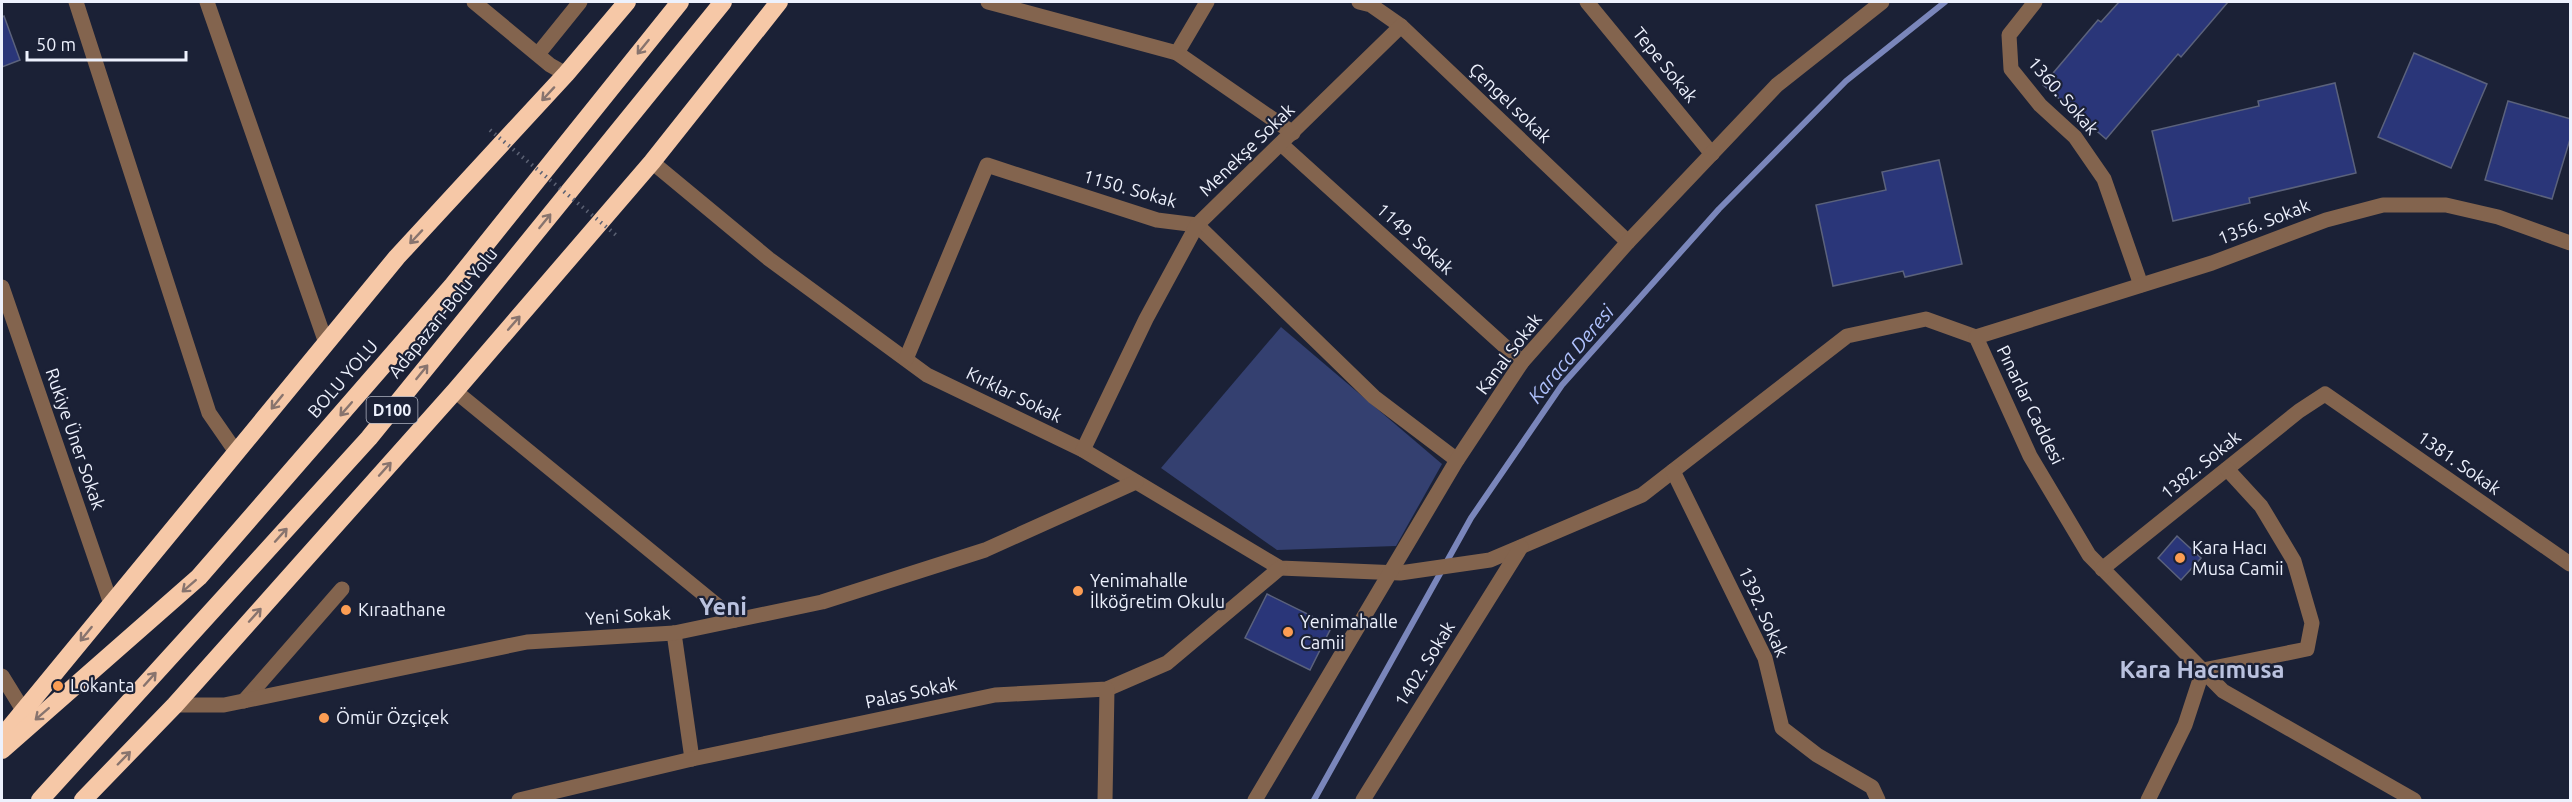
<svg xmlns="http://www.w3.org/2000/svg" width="2572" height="802" viewBox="0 0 2572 802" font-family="Ubuntu,sans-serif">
<rect width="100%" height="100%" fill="#1b2136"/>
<path fill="#344070" d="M1281 327 1442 464 1396 546 1277 550 1161 468Z"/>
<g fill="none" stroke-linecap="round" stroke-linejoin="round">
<path stroke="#7a86bb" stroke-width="6" d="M1314 800 1471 518 1562 385 1719 209 1846 81 1945 2"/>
</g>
<g fill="#2a3679" stroke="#5b627c" stroke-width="1.5">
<path d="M2119 2H2228L2181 57 2178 54 2106 139 2043 85 2098 20 2101 22Z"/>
<path d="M4 16 20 60 2 67V17Z"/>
<path d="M2414 53 2487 84 2451 168 2378 137Z"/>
<path d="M2335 83 2356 173 2249 198 2250 203 2173 221 2152 131 2259 106 2258 101Z"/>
<path d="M2508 101 2571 119V136L2552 199 2485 180Z"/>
<path d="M1939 160 1962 264 1905 277 1903 271 1833 286 1816 205 1886 190 1882 172Z"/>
<path d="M2177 536 2201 558 2181 580 2158 558Z"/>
<path d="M1267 594 1332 626 1310 670 1245 638Z"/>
</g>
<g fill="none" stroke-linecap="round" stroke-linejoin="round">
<g stroke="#83644e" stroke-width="15">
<path d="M76 2 209 413 236 452"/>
<path d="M207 2 326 343"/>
<path d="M474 2 550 65 566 74"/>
<path d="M988 2 1177 53"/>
<path d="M1207 2 1177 53 1293 133"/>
<path d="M1359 2 1371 5 1401 26 1628 242"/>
<path d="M1587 2 1712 154"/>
<path d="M2035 2 2009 35 2011 69 2040 105 2075 137 2104 179 2141 285"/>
<path d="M538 54 580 2"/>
<path d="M1281 144 1522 362"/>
<path d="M652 162 769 259 927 375 1083 450 1280 568 1400 573 1490 560 1642 495 1847 336 1926 319 1976 337 2030 456 2089 555 2223 691 2414 800"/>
<path d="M2 287 111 604"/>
<path d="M1976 337 2212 263 2326 220 2383 205H2446L2498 217 2570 243"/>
<path d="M906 359 987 165 1157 220 1197 225 1374 397 1457 460"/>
<path d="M455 391 735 620"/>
<path d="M1083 450 1146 319 1197 225 1401 26"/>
<path d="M1673 471 1765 658 1782 728 1817 755 1872 787 1878 800"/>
<path d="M2102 569 2299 411 2325 394 2570 564"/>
<path d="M674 633 692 759"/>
<path d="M2 676 23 710"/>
<path d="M244 701 342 589"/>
<path d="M175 705H224L527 642 674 633 822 602 985 550 1136 482"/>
<path d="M519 800 692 759 995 695 1107 689 1167 663 1280 568"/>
<path d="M1105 800 1107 689"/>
<path d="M1255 800 1457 460 1522 362 1628 242 1777 85 1882 2"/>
<path d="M1363 800 1521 547"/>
<path d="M2148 800 2185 725 2203 670 2307 649 2312 623 2294 561 2261 506 2227 469"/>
</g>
<g stroke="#f6c8a7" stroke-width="18">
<path d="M2 737 397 257 566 74 627 2"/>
<path d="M2 750 199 577 453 285 680 2"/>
<path d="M40 800 369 438 723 2"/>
<path d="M83 800 175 705 455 391 652 162 779 2"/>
</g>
<path stroke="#5b6173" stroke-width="4" stroke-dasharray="1.5 4.5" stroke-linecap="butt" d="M490 130 616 235"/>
</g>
<defs><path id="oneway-shaft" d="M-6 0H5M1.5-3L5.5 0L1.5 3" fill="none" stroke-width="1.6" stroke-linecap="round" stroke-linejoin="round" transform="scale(1.5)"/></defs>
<g stroke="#88746e">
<use href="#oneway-shaft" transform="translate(643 47) rotate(129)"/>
<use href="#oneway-shaft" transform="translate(548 94) rotate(133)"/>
<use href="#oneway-shaft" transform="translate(545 221) rotate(-51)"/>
<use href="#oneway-shaft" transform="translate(416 237) rotate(133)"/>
<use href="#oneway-shaft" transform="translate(514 323) rotate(-49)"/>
<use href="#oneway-shaft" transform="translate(422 372) rotate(-51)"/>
<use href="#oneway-shaft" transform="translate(277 402) rotate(129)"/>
<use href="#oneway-shaft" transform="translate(346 409) rotate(131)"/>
<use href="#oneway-shaft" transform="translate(385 469) rotate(-48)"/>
<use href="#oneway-shaft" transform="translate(281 535) rotate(-48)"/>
<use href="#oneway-shaft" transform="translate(189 586) rotate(139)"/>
<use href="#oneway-shaft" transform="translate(255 615) rotate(-48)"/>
<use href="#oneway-shaft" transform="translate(86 634) rotate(129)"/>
<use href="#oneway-shaft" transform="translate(150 679) rotate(-48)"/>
<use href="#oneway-shaft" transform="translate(42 714) rotate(139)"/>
<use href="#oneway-shaft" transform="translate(124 758) rotate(-46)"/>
</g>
<g fill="#fc9d53" stroke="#1b2136" stroke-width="2">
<circle cx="2180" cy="558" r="6"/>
<circle cx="1078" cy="591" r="6"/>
<circle cx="346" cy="610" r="6"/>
<circle cx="1288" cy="632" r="6"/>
<circle cx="58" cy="686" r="6"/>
<circle cx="324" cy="718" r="6"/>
</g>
<g text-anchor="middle" stroke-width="4.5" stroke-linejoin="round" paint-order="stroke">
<rect fill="#1b2136" stroke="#aeb3c1" stroke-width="1.5" x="366.5" y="397" width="51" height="26" rx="4.5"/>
<g font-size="16" font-weight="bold" fill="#edf1fd">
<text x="392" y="416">D100</text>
</g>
<g font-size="18" fill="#edf1fd" stroke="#1b2136">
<text transform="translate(1665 65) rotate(51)" y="6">Tepe Sokak</text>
<text transform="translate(2063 96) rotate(49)" y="6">1360. Sokak</text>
<text transform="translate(1510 103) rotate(44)" y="6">Çengel sokak</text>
<text transform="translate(1247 150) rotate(-44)" y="6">Menekşe Sokak</text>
<text transform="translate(1130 189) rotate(16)" y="6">1150. Sokak</text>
<text transform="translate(2264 222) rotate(-21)" y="6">1356. Sokak</text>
<text transform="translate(1415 239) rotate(42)" y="6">1149. Sokak</text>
<text transform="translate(443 313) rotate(-51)" y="6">Adapazarı-Bolu Yolu</text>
<text transform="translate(1509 354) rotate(-53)" y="6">Kanal Sokak</text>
<text transform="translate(343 379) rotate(-49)" y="6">BOLU YOLU</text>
<text transform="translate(1014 395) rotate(26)" y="6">Kırklar Sokak</text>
<text transform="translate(2030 405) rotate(64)" y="6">Pınarlar Caddesi</text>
<text transform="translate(75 439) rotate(71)" y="6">Rukiye Üner Sokak</text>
<text transform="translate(2459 463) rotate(35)" y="6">1381. Sokak</text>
<text transform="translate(2201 465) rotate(-39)" y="6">1382. Sokak</text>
<text transform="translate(1763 612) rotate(66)" y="6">1392. Sokak</text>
<text transform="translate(628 616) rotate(-4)" y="6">Yeni Sokak</text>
<text transform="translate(1425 664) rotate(-58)" y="6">1402. Sokak</text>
<text transform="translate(911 693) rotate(-12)" y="6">Palas Sokak</text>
</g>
<g font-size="18" fill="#edf1fd" stroke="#1b2136" text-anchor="start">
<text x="2192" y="554">Kara Hacı<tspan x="2192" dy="21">Musa Camii</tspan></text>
<text x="1090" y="587">Yenimahalle<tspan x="1090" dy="21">İlköğretim Okulu</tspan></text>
<text x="358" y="616">Kıraathane</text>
<text x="1300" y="628">Yenimahalle<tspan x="1300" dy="21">Camii</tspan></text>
<text x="70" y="692">Lokanta</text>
<text x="336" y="724">Ömür Özçiçek</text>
</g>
<g font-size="20" font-style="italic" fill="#afc1fd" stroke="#1b2136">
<text transform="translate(1571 354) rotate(-50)" y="7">Karaca Deresi</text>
</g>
<g font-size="24" font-weight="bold" fill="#bac2df" stroke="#1b2136">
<text x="723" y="615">Yeni</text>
<text x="2202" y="678">Kara Hacımusa</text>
</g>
</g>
<rect width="2572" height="802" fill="none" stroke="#edf1fd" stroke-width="6"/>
<path d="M27 51v9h159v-9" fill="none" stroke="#edf1fd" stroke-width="3"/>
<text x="36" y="51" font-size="18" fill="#edf1fd" stroke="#1b2136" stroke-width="4.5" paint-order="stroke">50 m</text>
</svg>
